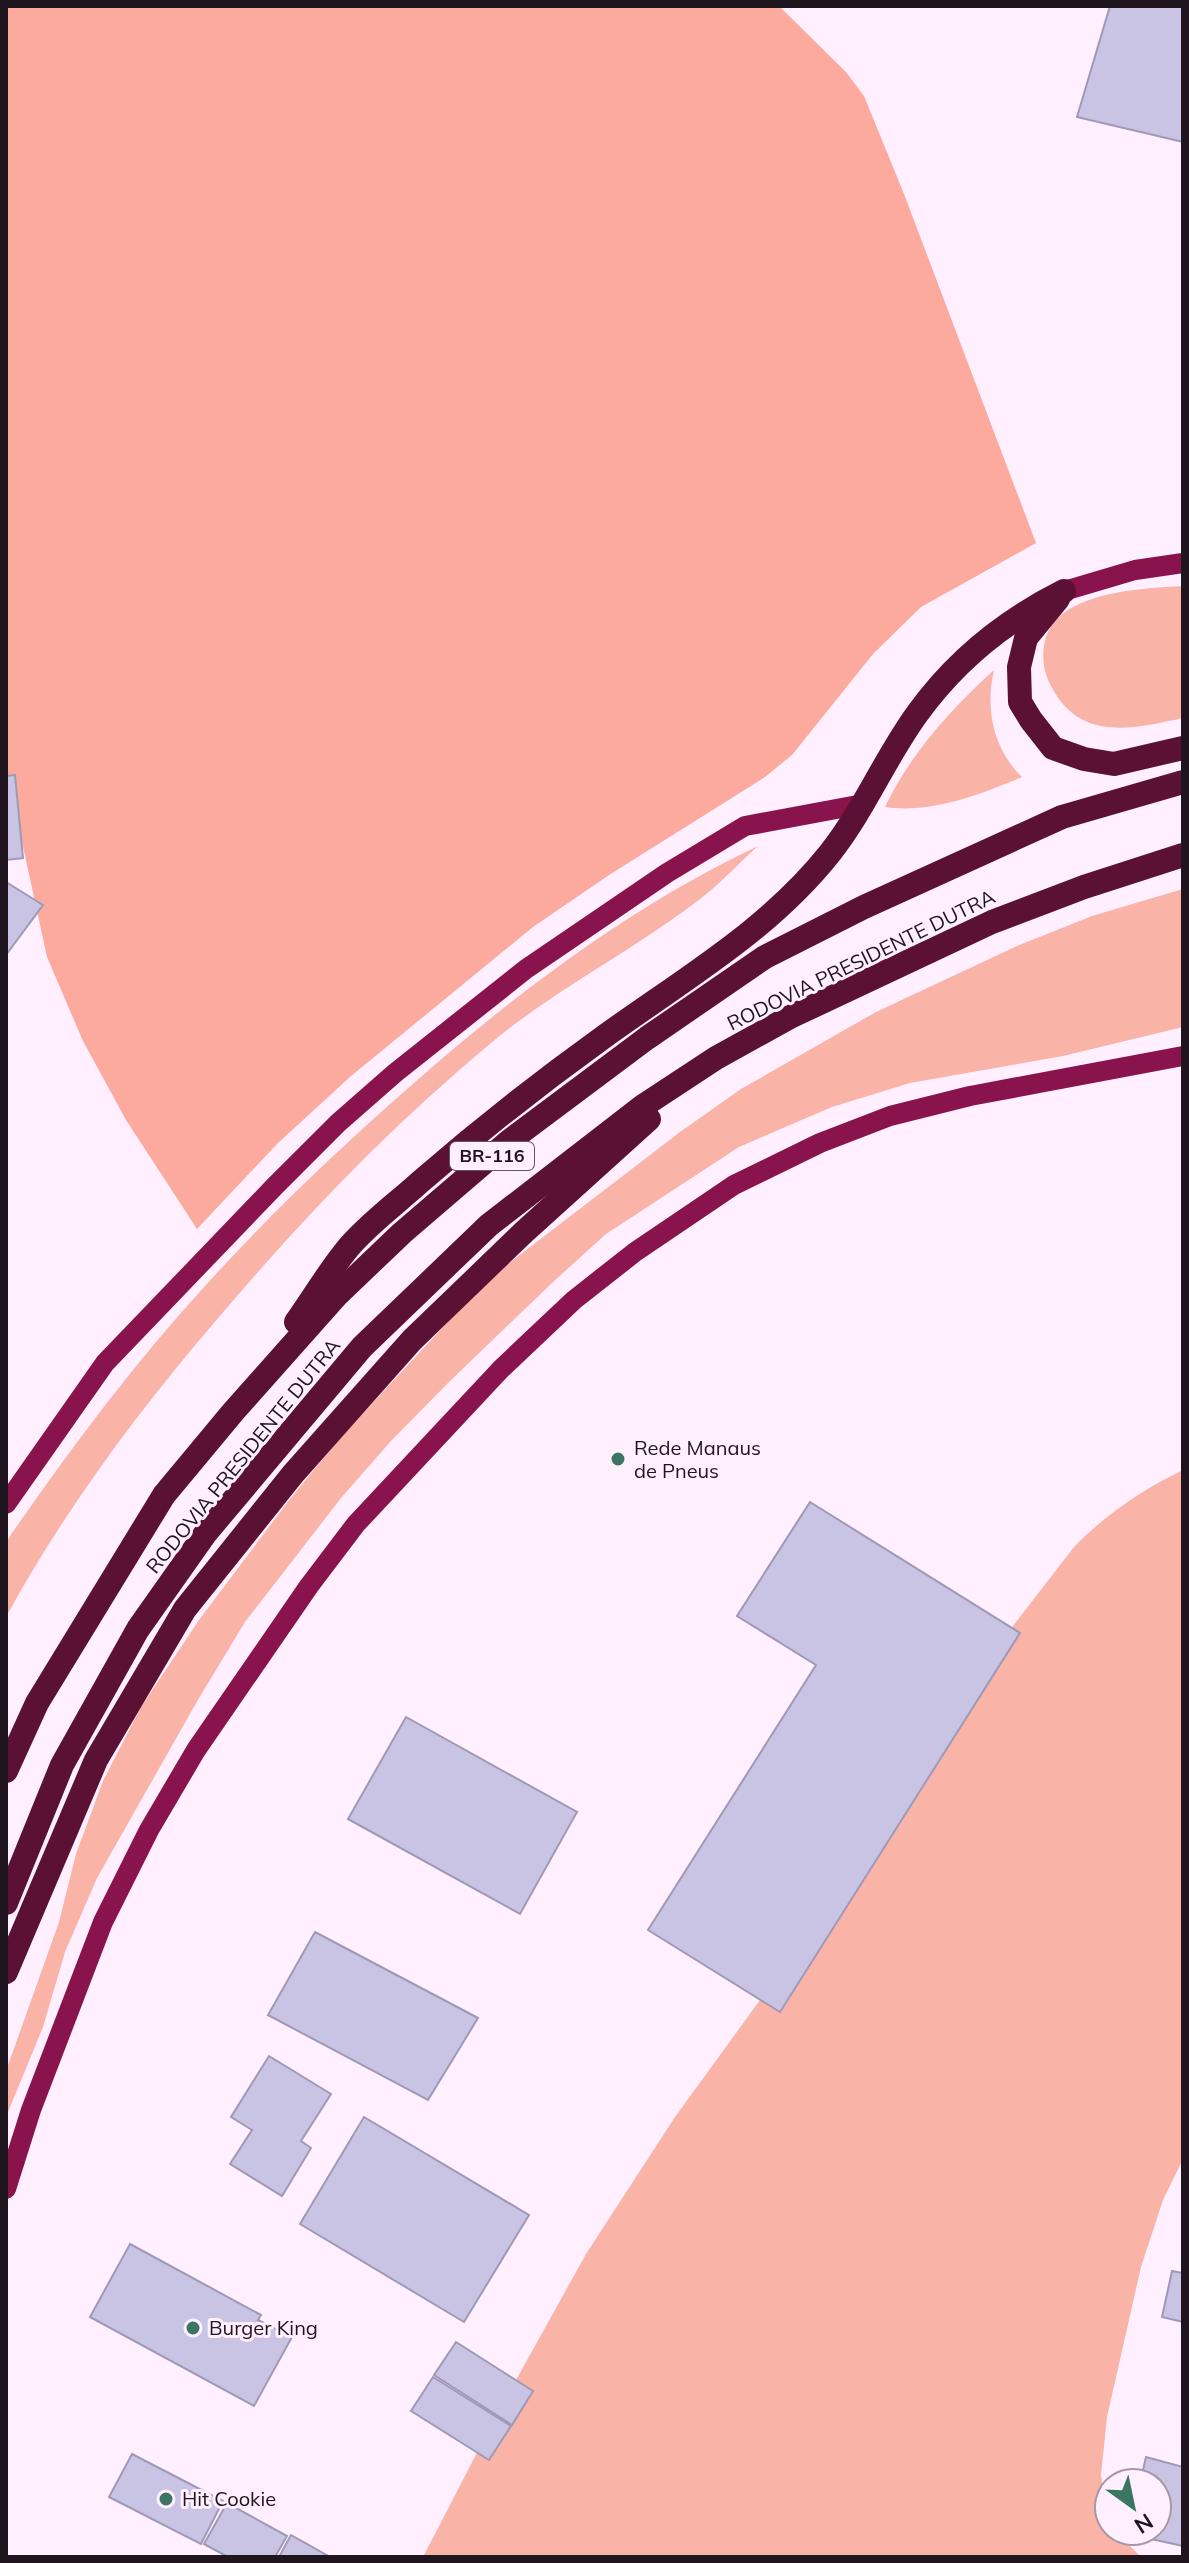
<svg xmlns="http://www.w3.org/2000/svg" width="1189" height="2563" viewBox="0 0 1189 2563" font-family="Mulish,sans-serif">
<rect width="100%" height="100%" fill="#ffefff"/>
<g fill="#fab3a7">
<path d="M1183 586V718C1141 727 1089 741 1059 699 1052 689 1046 678 1044 666 1042 650 1044 633 1056 620 1083 591 1146 588 1183 586Z"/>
<path d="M994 670C985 709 993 749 1022 777 981 794 931 814 885 807 911 753 950 710 994 670Z"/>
<path d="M758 846C740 862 724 880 705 895 637 949 558 987 491 1043 391 1126 303 1218 219 1317 139 1410 65 1509 6 1617V1543L12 1533C72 1447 135 1362 206 1285 271 1213 342 1146 415 1082 520 990 632 906 758 846Z"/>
<path d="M1183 889V1027L1063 1056 910 1083 832 1107 739 1147 606 1234 553 1282 449 1382 391 1441 341 1498 245 1622 199 1698 97 1878 65 1952 43 2027 6 2117V2071L59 1922 76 1854 103 1781 141 1707 199 1620 290 1499 341 1437 446 1324 491 1277 680 1132 741 1089 876 1012 1017 946 1092 916Z"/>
<path d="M1183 1470V2159L1163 2200 1141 2267 1107 2417 1101 2475 1109 2531H1115L1141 2557H423L496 2416 586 2254 675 2117 840 1890 914 1754 1074 1547C1106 1514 1142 1490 1183 1470Z"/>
</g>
<path fill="#fcaa9d" d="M6 6H779L846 72 864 96 904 194 1036 543 921 607 873 654 792 755 765 777 609 875 533 927 351 1076 278 1143 197 1229 126 1120 83 1041 47 957 6 768Z"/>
<g fill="#cac4e4" stroke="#9f99b8" stroke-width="2">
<path d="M1110 6H1183V142L1077 117Z"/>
<path d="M15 775 23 858 6 860V776Z"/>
<path d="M6 882 43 905 6 955Z"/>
<path d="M810 1502 1020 1633 780 2012 648 1930 816 1665 737 1616Z"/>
<path d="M406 1717 577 1812 520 1914 348 1819Z"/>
<path d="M315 1932 478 2018 428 2100 268 2015Z"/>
<path d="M269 2056 331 2094 301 2141 311 2148 282 2196 230 2164 252 2130 231 2117Z"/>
<path d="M364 2117 529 2215 464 2322 300 2224Z"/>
<path d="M130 2244 261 2315 258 2320 292 2337 254 2406 90 2317Z"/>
<path d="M1172 2271 1183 2273V2322L1162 2317Z"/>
<path d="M456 2342 533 2391 512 2425 434 2375Z"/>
<path d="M433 2377 511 2426 489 2460 411 2411Z"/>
<path d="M132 2454 223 2501 201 2544 109 2497Z"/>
<path d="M1146 2457 1183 2467V2546L1128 2534 1129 2531H1157V2483H1140Z"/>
<path d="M227 2503 287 2536 275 2557H228L204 2544Z"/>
<path d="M291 2535 330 2557H279Z"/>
</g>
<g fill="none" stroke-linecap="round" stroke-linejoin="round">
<g stroke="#89134c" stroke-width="20">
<path d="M1064 591 1135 570 1183 563"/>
<path d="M6 1504 105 1363 274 1187 338 1123 395 1073 526 969 667 873 745 826 863 804"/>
<path d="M6 2189 31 2110 103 1922 149 1830 196 1750 309 1586 356 1524 501 1369 574 1300 635 1252 734 1185 820 1143 890 1116 970 1096 1183 1056"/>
</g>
<g stroke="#5b1133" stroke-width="24">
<path d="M1058 599 1026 638 1019 667 1020 702 1031 720 1053 748 1084 759 1114 764 1183 748"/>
<path d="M296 1322C313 1298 329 1271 348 1248 368 1224 397 1203 420 1182 480 1130 541 1082 605 1036 684 979 769 930 830 853 864 810 885 758 917 714 955 661 1006 620 1064 591"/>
<path d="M6 1771 37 1703 164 1495 233 1412 337 1295 402 1233 508 1142 647 1038 765 957 864 907 1062 817 1183 782"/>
<path d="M6 1903 62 1765 138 1629 205 1534 362 1347 489 1225 643 1106 716 1058 790 1017 992 922 1084 887 1183 855"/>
<path d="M6 1972 96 1760 185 1609 293 1474 412 1340 524 1232 649 1119"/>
</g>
</g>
<g fill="#3a7661" stroke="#ffefff" stroke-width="3">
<circle cx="618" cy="1459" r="8"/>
<circle cx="193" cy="2328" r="8"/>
<circle cx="166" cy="2499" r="8"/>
</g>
<g text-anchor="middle" stroke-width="6" stroke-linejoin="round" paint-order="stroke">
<rect fill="#ffefff" stroke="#625662" stroke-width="2" x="450" y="1142" width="84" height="28" rx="6"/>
<g font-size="18" font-weight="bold" fill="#1e151f">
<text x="492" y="1162">BR-116</text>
</g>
<g font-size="20" fill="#1e151f" stroke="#ffefff">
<text transform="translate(861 960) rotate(-26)" y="7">RODOVIA PRESIDENTE DUTRA</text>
<text transform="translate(243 1456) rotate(-51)" y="7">RODOVIA PRESIDENTE DUTRA</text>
</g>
<g font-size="20" fill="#1e151f" stroke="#ffefff" text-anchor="start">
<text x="634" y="1455">Rede Manaus<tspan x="634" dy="23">de Pneus</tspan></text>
<text x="209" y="2335">Burger King</text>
<text x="182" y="2506">Hit Cookie</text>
</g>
</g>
<rect width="1189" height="2563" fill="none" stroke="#1e151f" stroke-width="16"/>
<g transform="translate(1133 2507) rotate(147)"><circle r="38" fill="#ffefff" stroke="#a598a5" stroke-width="2"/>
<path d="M0-6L14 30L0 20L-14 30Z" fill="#3a7661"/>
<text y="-12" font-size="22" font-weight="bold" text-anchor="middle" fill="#1e151f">N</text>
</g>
</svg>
